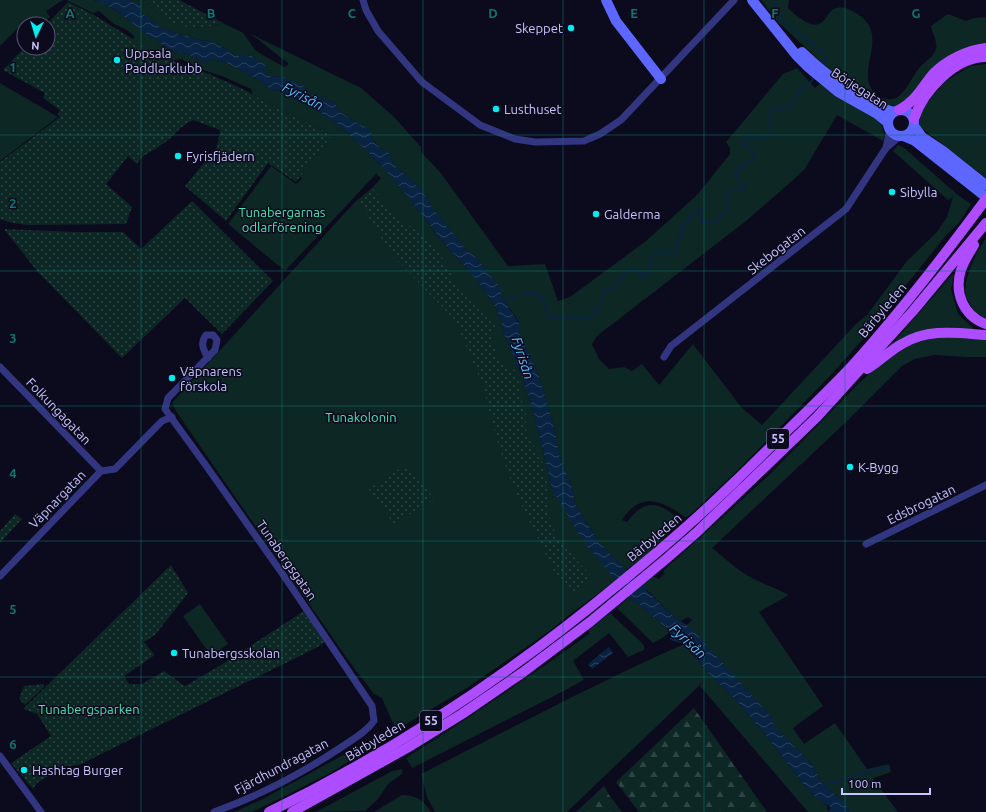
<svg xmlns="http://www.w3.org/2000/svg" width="986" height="812" viewBox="0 0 986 812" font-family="Ubuntu,sans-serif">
<defs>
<pattern id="forest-firs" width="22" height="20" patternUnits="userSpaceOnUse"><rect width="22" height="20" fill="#0d2724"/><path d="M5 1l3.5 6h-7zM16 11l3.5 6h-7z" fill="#2f4545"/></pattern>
<pattern id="park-dots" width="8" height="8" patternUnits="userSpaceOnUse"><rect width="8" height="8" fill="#0d2724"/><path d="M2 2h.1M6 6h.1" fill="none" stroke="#2f4545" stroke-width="1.8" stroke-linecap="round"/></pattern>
<pattern id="water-waves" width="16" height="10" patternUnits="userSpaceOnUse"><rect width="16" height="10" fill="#092342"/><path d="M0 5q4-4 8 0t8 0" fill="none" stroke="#2b415e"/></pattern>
</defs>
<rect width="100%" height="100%" fill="#0c0a1d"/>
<g fill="#0d2724">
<path d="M0 0H94C116 7 133 23 150 37L156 38 163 46 175 52 188 54 204 63 212 59 225 62 257 79 271 89 281 91 289 96 296 98 299 101 317 109 318 112C337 121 352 137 367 152 373 159 380 164 387 171 407 193 424 219 443 242 462 265 502 301 503 332L521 374 534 413 552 489 616 580 564 619 551 630 467 688 396 730 382 698 374 694 348 660 202 449 176 411 172 403 354 203 372 188 381 178 376 174 285 271 228 224 271 166 296 184 302 179 300 176 332 135 265 102 253 95 251 89 222 76 203 70 181 59C163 64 146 50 133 39L134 36 127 30 114 24 99 11 93 13 66 0H63L46 11 50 17 42 24H24V30L21 25 0 46Z"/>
<path d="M131 0H145C168 26 189 33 223 23L243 33 256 51 284 67 289 64 251 34 361 88 394 117 421 147V152L440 172 508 266 545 264 558 301 570 297 646 241 697 195 730 154V148L726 142 783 74 797 68 815 88 821 83 877 119 881 124 885 136 883 141 837 115 804 170 784 188 746 221 597 336 592 344 599 359 609 369 624 367 632 371 642 364 659 385 693 344 741 407 762 425 857 323 867 315 907 261 937 232 947 217 953 197 948 200 893 151 898 145 903 147 958 195 971 204 959 223 947 234 911 279 896 297 871 330 830 376 738 470 689 516 685 517C662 500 641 491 622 520L627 522C645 497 661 502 680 521L644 557 626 570 599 542 575 504 573 490 560 457 555 431 544 392 536 368 520 336 519 330V322L501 296 478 259 468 251 434 210 422 190 394 165 389 153 379 147 373 141 368 128 360 125 340 112 334 102 306 93 284 77 271 76 265 74 251 56H235L226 49 210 41 200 40 172 32 162 28 140 11Z"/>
<path d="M761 0H789L788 8C794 14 809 28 819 24 825 22 827 15 831 11 839 3 851 9 859 15 888 35 859 67 871 88 873 93 879 97 885 99 890 100 895 100 899 96 905 92 914 74 920 67 925 61 934 57 936 49 938 43 932 32 931 26L948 14 966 21 974 18 986 17V45L929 73 903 106 887 105 861 86 846 83 838 75 832 72 777 21Z"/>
<path d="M986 64V178L919 126 917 118 924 106 945 82 970 66Z"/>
<path d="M0 83 58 117 0 161Z"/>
<path d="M986 238V318C979 316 973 311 970 304 969 302 967 299 966 296 962 280 977 251 986 238Z"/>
<path d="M954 273 951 289 958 314 974 329 891 345Z"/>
<path d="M934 337 986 339V357H966L934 355 915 359 902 366 845 423 712 548C722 555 729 563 739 570 754 581 772 586 789 595L759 612 823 706 793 728 804 744 835 723 867 769 889 764 891 772 873 778 898 812H849L844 801 823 785 811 763 772 725V718L687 625 692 620 688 617 681 621 673 616 642 585 652 576 659 579 665 573 663 571 768 476 859 383 883 362 910 345Z"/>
<path d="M628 598 635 601 670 631 664 637 653 643 617 608Z"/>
<path d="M200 604 228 644 211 656 183 616Z"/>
<path d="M610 613 641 642 644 646V650L628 657 609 633 573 661 584 680 554 696 412 768 406 758C468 719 529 677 589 634V630Z"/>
<path d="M684 644 710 675 734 698 768 738 807 789 827 806 828 812H808L700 686 704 681 567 812H435L427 797 421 774 570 698 642 663Z"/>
<path d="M387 731 388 737 332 772 285 796 252 812H234L261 800Z"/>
<path d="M402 769 403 773 388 784 378 799 365 811 316 812 392 771Z"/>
<path d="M402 795C416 795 423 800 431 812H374Z"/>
</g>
<g fill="url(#forest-firs)">
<path d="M694 708 767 812H639L616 782Z"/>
<path d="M604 786 609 795 622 812H576Z"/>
</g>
<g fill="url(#park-dots)">
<path d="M145 0H179L223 23C188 33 169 27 145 0Z"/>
<path d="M68 2 94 15 133 39 151 53 209 74 245 90 265 102 332 135 296 182 268 163 226 221 185 186 217 147 220 130 193 120C178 127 174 137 161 145 152 152 142 154 137 164L128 156 106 184 132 207 126 224 26 225 9 222 0 219V162L60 117 58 114 60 110 43 98 45 93 3 70 24 48H48V24H47Z"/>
<path d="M372 188 399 218 427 239 447 264 458 289 497 328 490 334 500 364 509 366 517 372 522 402 526 411V429L531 443 540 453 547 482 550 522 560 542 592 577 574 591 554 571 521 504 508 473 497 440 483 386 455 320 392 255 360 203Z"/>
<path d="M192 201 273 281 222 334 185 298 122 358 37 271 4 229 77 232H123L141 249Z"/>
<path d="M407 464 434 499 394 524 369 489Z"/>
<path d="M15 514 22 519 0 543V531Z"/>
<path d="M171 565 188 593 155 635 144 642 155 655 124 676 129 684H142L164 671 185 686 221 665 307 609 328 640 316 648 79 765 63 767 37 783 33 789 11 763 51 736 37 714 23 709Z"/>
<path d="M44 684V687L25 705 19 699 24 686Z"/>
</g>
<g fill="url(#water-waves)">
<path d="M95 0H131L135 4 141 5 140 11 162 28 172 32 200 40 210 41 226 49 235 56H251L265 65V74L271 76 284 77 304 86 306 93 334 102 340 112 360 125 369 128 373 141 379 147 389 153 394 165 422 190 434 210 468 251 478 259 501 289V296L519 323V330L520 336 536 368 544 392 555 431 560 457 573 490 575 504 599 542 626 570 646 587 647 591 673 616 687 625 696 633 772 718 773 725 811 763 823 785 844 801 849 812H828L831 807C826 806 811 793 807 789L768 738 734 698 710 675 684 644 670 640V631L635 601 628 598 605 567 589 549 576 530 552 489 534 413 521 374 503 332C502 301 462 265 443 242 425 219 406 193 386 171 380 164 373 158 367 152 352 137 337 121 318 112L317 109 296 98 289 96 281 91 271 89 257 79 225 62 212 59 204 63 188 54 175 52 163 46 156 38 150 37 116 10Z"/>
<path d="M609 647 613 653 592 669 588 664Z"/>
</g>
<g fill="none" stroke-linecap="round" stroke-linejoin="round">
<g stroke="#092342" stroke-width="2">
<path d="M775 0 778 10 783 22 813 44 826 56 825 63 822 67"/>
<path d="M524 295 534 292 542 298 549 316 559 319 573 316 587 319 595 313 606 290 614 288 623 275 631 269 637 270 643 276H647L649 264 655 254 674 252 679 248 676 241 680 238 682 227 688 222V218L698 210 702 211 701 222 705 223 717 221 721 215 729 209 727 194 734 188 743 190 745 188 743 184 738 181 735 172C742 165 748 165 755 158L751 150 742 143 747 138 763 139 772 133 770 113 773 108H780L791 105 798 93 808 85 815 77"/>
<path d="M502 301 518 296"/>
<path d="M821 786 859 774 889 767"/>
</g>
<g stroke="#32357f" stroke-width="7">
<path d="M363 0 366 10 378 31 422 82 480 125 515 139 535 142 584 141 600 134 621 120 734 0"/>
<path d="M886 148 890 129"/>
<path d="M664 357 671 346 846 209 886 148 900 136"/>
<path d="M208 358C203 349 200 343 206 335H213L217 340 215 350 168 398 165 409 207 467 284 576 372 706 374 721C365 733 353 739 340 748 301 774 258 796 214 812"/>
<path d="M0 367 101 471"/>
<path d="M866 544 986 485"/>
<path d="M0 576 101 471 115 469 162 421 172 417"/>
<path d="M0 756 41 812"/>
</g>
<g stroke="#5d67ff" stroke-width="10">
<path d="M606 0 616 21 661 79"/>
<path d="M752 0 797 56 809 68 838 92 877 114 888 123"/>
<path d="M802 52C826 75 862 103 894 112"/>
<circle cx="901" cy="123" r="13"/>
<path d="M914 126 922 137 943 151 986 185"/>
<path d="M903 136 915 141 986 197"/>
</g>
<g stroke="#ad4dff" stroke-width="10">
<path d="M899 110C915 102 922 87 933 74 946 60 968 50 986 48"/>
<path d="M914 119C923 91 955 57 986 57"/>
<path d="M974 245C969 253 964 261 961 270 954 292 963 316 986 324"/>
<path d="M867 369C879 362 889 351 902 344 928 328 957 333 986 335"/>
<path d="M269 812C395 751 513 672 620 583 643 564 665 546 686 527 708 508 728 488 749 468 783 434 818 402 851 367 899 314 943 257 986 199"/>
<path d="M292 812 407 748 462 714 522 673 590 622 666 559 696 533 817 417 913 311 986 223"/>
</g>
</g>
<path fill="none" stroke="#0f766e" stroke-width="1" stroke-opacity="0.55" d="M141 0V812M282 0V812M423 0V812M563 0V812M704 0V812M845 0V812M0 135H986M0 271H986M0 406H986M0 541H986M0 677H986"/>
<g fill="#00edf1" stroke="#0c0a1d" stroke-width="1.5">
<circle cx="571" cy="28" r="4"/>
<circle cx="117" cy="60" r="4"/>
<circle cx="496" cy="109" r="4"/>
<circle cx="178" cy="156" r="4"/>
<circle cx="892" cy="192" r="4"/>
<circle cx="596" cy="214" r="4"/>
<circle cx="172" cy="378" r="4"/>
<circle cx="850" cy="467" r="4"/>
<circle cx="174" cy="653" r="4"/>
<circle cx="24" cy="770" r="4"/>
</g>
<g text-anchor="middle" stroke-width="3" stroke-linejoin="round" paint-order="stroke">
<g fill="#0c0a1d" stroke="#908ebb" stroke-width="1">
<rect x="767" y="429" width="22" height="20" rx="3"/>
<rect x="420" y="711" width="22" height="20" rx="3"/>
</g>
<g font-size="12" font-weight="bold" fill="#c8c6ff">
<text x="778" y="443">55</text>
<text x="431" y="725">55</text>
</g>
<g font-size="13" fill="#c8c6ff" stroke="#0c0a1d" text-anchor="start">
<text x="563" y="33" text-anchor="end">Skeppet</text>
<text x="125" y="58">Uppsala<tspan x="125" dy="15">Paddlarklubb</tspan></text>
<text x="504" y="114">Lusthuset</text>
<text x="186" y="161">Fyrisfjädern</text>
<text x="900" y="197">Sibylla</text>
<text x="604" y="219">Galderma</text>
<text x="180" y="376">Väpnarens<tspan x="180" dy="15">förskola</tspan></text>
<text x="858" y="472">K-Bygg</text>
<text x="182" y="658">Tunabergsskolan</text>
<text x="32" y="775">Hashtag Burger</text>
</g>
<g font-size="13" fill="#c8c6ff" stroke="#0c0a1d">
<text transform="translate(860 88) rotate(33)" y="5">Börjegatan</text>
<text transform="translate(776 250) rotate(-38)" y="5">Skebogatan</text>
<text transform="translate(882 310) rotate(-50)" y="5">Bärbyleden</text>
<text transform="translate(59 411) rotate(46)" y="5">Folkungagatan</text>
<text transform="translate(57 499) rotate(-46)" y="5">Väpnargatan</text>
<text transform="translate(921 504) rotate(-26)" y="5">Edsbrogatan</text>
<text transform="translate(654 537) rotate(-40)" y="5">Bärbyleden</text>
<text transform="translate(287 560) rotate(55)" y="5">Tunabergsgatan</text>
<text transform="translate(375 740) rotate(-31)" y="5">Bärbyleden</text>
<text transform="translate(281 766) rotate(-28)" y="5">Fjärdhundragatan</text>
</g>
<g font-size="13" fill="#4be6b2" stroke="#0c0a1d">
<text x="282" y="217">Tunabergarnas<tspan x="282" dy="15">odlarförening</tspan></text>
<text x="361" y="422">Tunakolonin</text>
<text x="89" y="714">Tunabergsparken</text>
</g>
<g font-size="14" font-style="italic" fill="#54beff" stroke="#0c0a1d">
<text transform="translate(303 96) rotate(27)" y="5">Fyrisån</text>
<text transform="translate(523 358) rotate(72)" y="5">Fyrisån</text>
<text transform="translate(688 641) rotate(43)" y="5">Fyrisån</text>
</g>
</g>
<g font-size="13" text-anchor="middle" font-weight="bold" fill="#0f766e" stroke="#0c0a1d" stroke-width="3" stroke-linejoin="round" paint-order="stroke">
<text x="70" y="18">A</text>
<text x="211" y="18">B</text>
<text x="352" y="18">C</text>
<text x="493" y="18">D</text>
<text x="634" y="18">E</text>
<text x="775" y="18">F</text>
<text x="916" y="18">G</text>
<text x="13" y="72">1</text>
<text x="13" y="208">2</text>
<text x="13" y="343">3</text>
<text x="13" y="478">4</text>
<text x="13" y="614">5</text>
<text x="13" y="749">6</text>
</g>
<g transform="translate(36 36) rotate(184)"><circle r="19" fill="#0c0a1d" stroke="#575577"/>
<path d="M0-3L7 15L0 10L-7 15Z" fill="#00edf1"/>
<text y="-6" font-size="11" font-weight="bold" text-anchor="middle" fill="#c8c6ff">N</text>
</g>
<path d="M842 788v6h88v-6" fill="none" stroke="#c8c6ff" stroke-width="2"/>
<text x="848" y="788" font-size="12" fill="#c8c6ff" stroke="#0c0a1d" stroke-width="3" paint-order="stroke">100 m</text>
</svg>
